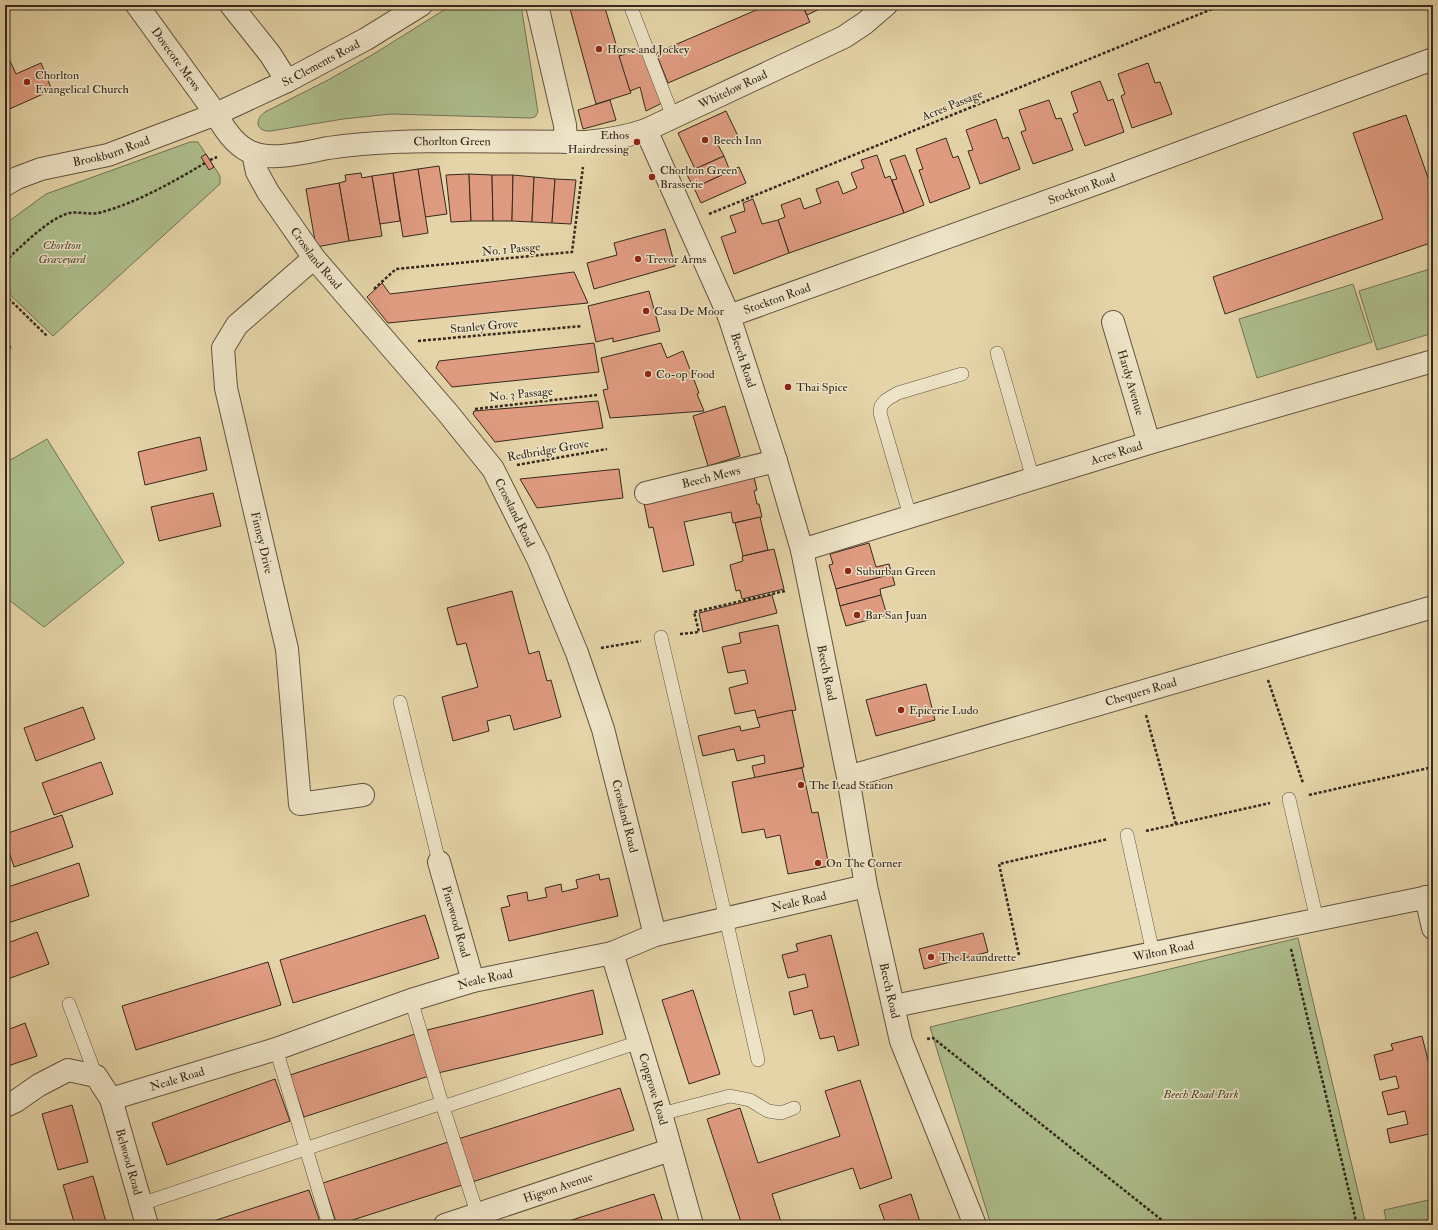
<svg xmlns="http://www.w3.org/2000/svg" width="1438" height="1230" viewBox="0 0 1438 1230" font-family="'IM FELL Double Pica',serif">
<rect width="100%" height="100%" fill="#e4d4a7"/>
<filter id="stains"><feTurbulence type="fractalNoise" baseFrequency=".005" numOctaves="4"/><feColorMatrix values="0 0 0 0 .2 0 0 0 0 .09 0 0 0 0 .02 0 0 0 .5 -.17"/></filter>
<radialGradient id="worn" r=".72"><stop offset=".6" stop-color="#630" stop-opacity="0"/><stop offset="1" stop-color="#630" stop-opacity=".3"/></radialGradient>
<g fill="#aebe8d" stroke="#727455">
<path d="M452 5H521L538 112 535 117 530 118 391 114 343 119 271 131C256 132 254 120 265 112L328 80 372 55Z"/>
<path d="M190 142H198L220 176V184L53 336 5 290V224L46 194Z"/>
<path d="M1433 268V333L1377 350 1359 291Z"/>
<path d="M1353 284 1372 342 1257 378 1239 319Z"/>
<path d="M47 439 124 563 44 627 5 597V463Z"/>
<path d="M1298 938 1366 1225H991L930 1027Z"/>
<path d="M1433 1199V1225H1387L1384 1210Z"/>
</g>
<g fill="#df9b80" stroke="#36291d">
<path d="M569 5H604L631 93 596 104Z"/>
<path d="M768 5H802L810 22 668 83 656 53Z"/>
<path d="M802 5H828L807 15Z"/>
<path d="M643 49 662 103 646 111 640 87 630 91 619 56Z"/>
<path d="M5 50 16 74 41 63 52 90 5 111Z"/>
<path d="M1148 63 1155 83 1160 82 1172 114 1132 128 1121 96 1125 94 1118 74Z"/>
<path d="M1100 81 1108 101 1113 99 1124 132 1085 146 1073 114 1078 112 1071 92Z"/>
<path d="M610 100 616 120 583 129 578 110Z"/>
<path d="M1049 100 1056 119 1061 118 1073 150 1033 164 1021 132 1026 130 1019 110Z"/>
<path d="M726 111 738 136 718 145 724 156 695 169 678 133Z"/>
<path d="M1406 115 1433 192V242L1225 314 1213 277 1383 219 1353 133Z"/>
<path d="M996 119 1003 139 1008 137 1020 169 980 184 968 151 973 150 966 130Z"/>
<path d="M946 138 953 158 958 156 970 188 930 203 919 170 923 169 916 149Z"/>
<path d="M206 154 214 167 209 170 201 157Z"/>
<path d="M877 155 885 178 890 176 904 213 789 253 778 220 785 217 781 205 800 198 804 209 821 203 816 189 838 181 843 194 857 188 851 173 864 168 861 160Z"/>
<path d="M905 155 924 205 904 213 892 180 897 179 890 160Z"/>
<path d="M724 156 730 171 694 188 686 173Z"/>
<path d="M439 166 447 214 425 217 418 169Z"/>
<path d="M739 167 746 183 701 203 694 188Z"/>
<path d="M418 169 428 233 403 237 393 173Z"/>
<path d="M361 173 362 178 372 176 382 236 349 241 339 183 346 181 345 175Z"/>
<path d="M393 173 400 221 380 224 372 176Z"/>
<path d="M469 174 471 221 451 222 446 175Z"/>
<path d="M469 174 492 175 493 221H471Z"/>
<path d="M492 175H513L512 221H493Z"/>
<path d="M513 175 534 177 532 222 512 221Z"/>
<path d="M534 177 555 179 552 223 532 222Z"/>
<path d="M555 179 576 180 571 224 552 223Z"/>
<path d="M339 183 349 241 316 247 306 189Z"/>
<path d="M753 199 762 224 778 220 789 253 734 274 721 237 736 232 730 216 745 211 743 203Z"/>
<path d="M665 229 675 266 594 289 587 263 617 255 614 243Z"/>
<path d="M574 272 588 303 388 323 367 297 382 283 390 294Z"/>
<path d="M649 291 660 331 613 342V338L596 342 588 306Z"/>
<path d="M5 343 11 347 5 357Z"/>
<path d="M594 343 599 372 452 387 436 368 439 361Z"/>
<path d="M661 343 667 358 683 351 699 393 697 394 704 411 610 418 603 390 608 389 601 358Z"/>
<path d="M598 401 603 428 495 442 473 414 474 411Z"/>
<path d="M725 406 740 456 708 466 693 416Z"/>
<path d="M200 437 207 470 145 485 138 452Z"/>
<path d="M619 469 623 498 537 508 520 479Z"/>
<path d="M754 477 757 490 754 491 757 504H759L762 517 733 523 731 512 684 522 694 565 663 572 653 527 649 528 643 498Z"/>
<path d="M213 493 221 526 159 541 151 507Z"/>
<path d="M760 517 768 550 743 556 735 523Z"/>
<path d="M869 543 876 567 889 564 892 574 836 589 829 565 833 564 830 554Z"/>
<path d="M774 549 784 589 742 599 740 590 736 591 730 565 743 561 742 557 743 556Z"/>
<path d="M892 574 895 585 880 589 881 595 840 606 836 589Z"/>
<path d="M512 591 529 654 539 651 547 681 551 680 561 717 514 730 510 715 487 721 489 731 453 741 442 697 478 687 466 643 457 645 447 608Z"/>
<path d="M772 595 777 613 703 632 699 613Z"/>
<path d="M881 595 887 615 846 626 840 606Z"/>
<path d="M778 625 796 710 757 718 755 710 735 714 729 688 748 683 745 670 728 673 722 647 741 643 739 633Z"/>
<path d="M926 684 935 720 876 736 866 700Z"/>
<path d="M83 707 95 739 36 761 24 728Z"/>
<path d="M792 710 804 767 755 778 752 766 765 763 764 755 737 761 734 749 703 756 698 736 740 726 741 731 760 727 757 718Z"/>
<path d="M101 762 113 794 54 815 42 783Z"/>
<path d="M802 768 812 813 818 812 829 866 788 874 780 835 766 838 764 829 742 833 732 782Z"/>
<path d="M62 815 73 847 14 867 5 840V834Z"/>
<path d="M79 863 89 896 5 924V888Z"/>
<path d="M599 874 600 880 609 878 618 916 509 941 501 908 510 906 507 896 527 892 528 901 547 897 545 888 561 884 562 892 578 888 576 880Z"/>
<path d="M425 915 439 958 293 1003 280 960Z"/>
<path d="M37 932 49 964 5 980V944Z"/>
<path d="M983 933 988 952 924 969 919 949Z"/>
<path d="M831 935 859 1045 838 1051 834 1036 820 1039 812 1010 794 1015 789 992 808 987 805 974 788 978 782 955 798 951 796 944Z"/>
<path d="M268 962 281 1005 136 1050 122 1006Z"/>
<path d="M593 990 603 1034 438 1073 427 1030Z"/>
<path d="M693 990 720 1074 689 1084 662 1000Z"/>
<path d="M25 1023 37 1056 5 1067V1031Z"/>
<path d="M415 1034 429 1076 304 1117 290 1075Z"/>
<path d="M1422 1036 1433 1081V1133L1390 1143 1387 1129 1408 1124 1405 1111 1388 1115 1382 1092 1399 1088 1396 1076 1380 1080 1374 1055 1393 1050 1391 1044Z"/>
<path d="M275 1079 290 1121 167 1165 152 1123Z"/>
<path d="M860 1080 892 1178 860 1189 853 1168 772 1194 782 1225H742L707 1119 740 1108 758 1163 840 1136 825 1091Z"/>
<path d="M620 1088 634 1130 472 1182 458 1139Z"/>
<path d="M72 1105 88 1162 58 1170 42 1114Z"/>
<path d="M448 1142 462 1185 337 1225 323 1183Z"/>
<path d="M93 1176 106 1222 96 1225H75L63 1185Z"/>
<path d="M309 1190 321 1225H201Z"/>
<path d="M654 1194 664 1225H556Z"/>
<path d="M911 1194 921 1225H883L886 1224 879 1205Z"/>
</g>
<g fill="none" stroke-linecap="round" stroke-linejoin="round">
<g stroke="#625440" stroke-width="14">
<g id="service">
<path d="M630 5 673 117"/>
<path d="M997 353 1033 479"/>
<path d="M910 516 880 413 881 406 886 400 898 393 962 374"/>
<path d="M661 637 726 919 758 1060"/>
<path d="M400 702 439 862"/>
<path d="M1289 799 1317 920"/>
<path d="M1127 835 1153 953"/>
<path d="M411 1000 443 1107 481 1225"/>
<path d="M69 1004 96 1076"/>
<path d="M276 1049 329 1225"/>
<path d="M443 1107 639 1042"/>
<path d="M661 1114 730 1096 750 1100 768 1111 781 1113 794 1108"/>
<path d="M141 1204 442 1103"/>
</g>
</g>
<g stroke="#625440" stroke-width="24">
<g id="minor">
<path id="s1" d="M137 5 216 114C224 129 236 147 253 153 273 161 307 152 328 148 375 141 421 141 468 141 507 142 547 141 586 142 607 140 626 137 646 130L844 37 865 23 886 5"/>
<path d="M231 5 270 54 287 81"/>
<path d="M537 5 565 125 566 142"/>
<path id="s2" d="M646 130 729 316 776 461 802 550 848 777 866 886 901 1041 975 1225"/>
<path id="s3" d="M253 153 257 172 268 192 314 258 447 412 493 469 538 559 577 653 603 729 655 935"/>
<path id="s4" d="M5 185 17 178 41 169 108 155 216 114 287 81 366 39 421 5"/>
<path id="s5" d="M314 258 237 325 223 348 226 388 287 649 300 804 363 795"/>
<path id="s6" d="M729 316 1106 180 1433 59"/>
<path id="s7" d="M1113 322 1149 443"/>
<path id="s8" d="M646 493 776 461"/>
<path id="s9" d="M802 550 1149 443 1433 361"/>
<path id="s10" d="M848 777 1433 607"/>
<path id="s11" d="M439 862 473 981"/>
<path d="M1426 897 1433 928"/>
<path id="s12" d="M612 953 661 1114 692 1225"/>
<path id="s13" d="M894 1006 1433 896"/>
<path id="s14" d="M111 1099 276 1049 411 1000 473 981 612 953 655 935 866 886"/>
<path id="s15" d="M5 1106 16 1101 39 1085 68 1070 96 1076 111 1099 147 1225"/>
<path id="s16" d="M445 1225 670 1150"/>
</g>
</g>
<g stroke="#36291d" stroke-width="2.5" stroke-dasharray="3 2" stroke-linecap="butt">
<path d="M210 160 217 157"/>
<path d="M709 214 1222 5"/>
<path d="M5 261C21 247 46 221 66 214 77 210 90 216 102 212 136 203 175 181 205 163"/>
<path d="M374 289 396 269 572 252 583 167"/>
<path d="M5 295 47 336"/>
<path d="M418 341 582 326"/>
<path d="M475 409 597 395"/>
<path d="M517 465 607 449"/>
<path d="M680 634 699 632 694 612 785 591"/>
<path d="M601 648 641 641"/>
<path d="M1268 680 1303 783"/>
<path d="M1146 715 1176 824"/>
<path d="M1309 795 1433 767"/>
<path d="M1146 831 1270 803"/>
<path d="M1291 949 1357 1225"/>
<path d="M1019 955 999 864 1108 839"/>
<path d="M927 1039 933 1038 1168 1225"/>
</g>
<use href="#service" stroke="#ede3c6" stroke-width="13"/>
<use href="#minor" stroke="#ede3c6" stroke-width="22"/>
</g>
<g fill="#8f2418" stroke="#ede3c6" stroke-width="1.5">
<circle cx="599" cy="49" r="4"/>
<circle cx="27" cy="82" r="4"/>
<circle cx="705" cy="140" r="4"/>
<circle cx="637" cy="142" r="4"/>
<circle cx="652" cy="177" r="4"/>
<circle cx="638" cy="259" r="4"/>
<circle cx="646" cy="311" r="4"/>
<circle cx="648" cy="374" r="4"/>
<circle cx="788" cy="387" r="4"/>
<circle cx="848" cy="571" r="4"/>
<circle cx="857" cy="615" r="4"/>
<circle cx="901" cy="710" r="4"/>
<circle cx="801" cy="785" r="4"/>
<circle cx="818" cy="863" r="4"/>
<circle cx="931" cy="957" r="4"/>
</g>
<g text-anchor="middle" stroke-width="3" stroke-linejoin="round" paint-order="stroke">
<g font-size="12" fill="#36291d" stroke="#ede3c6" text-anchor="start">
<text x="607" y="53">Horse and Jockey</text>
<text x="35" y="79">Chorlton<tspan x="35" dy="14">Evangelical Church</tspan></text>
<text x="629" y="139" text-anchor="end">Ethos<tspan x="629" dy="14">Hairdressing</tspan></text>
<text x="713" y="144">Beech Inn</text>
<text x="660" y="174">Chorlton Green<tspan x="660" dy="14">Brasserie</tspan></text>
<text x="646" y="263">Trevor Arms</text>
<text x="654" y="315">Casa De Moor</text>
<text x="656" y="378">Co-op Food</text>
<text x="796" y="391">Thai Spice</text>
<text x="856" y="575">Suburban Green</text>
<text x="865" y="619">Bar San Juan</text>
<text x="909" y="714">Epicerie Ludo</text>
<text x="809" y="789">The Lead Station</text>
<text x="826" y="867">On The Corner</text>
<text x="939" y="961">The Laundrette</text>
</g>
<g font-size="12" fill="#36291d" stroke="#ede3c6">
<text dy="4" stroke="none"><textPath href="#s1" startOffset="67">Dovecote Mews</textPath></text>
<text dy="4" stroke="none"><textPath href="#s4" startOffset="340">St Clements Road</textPath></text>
<text dy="4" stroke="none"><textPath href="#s1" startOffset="681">Whitelow Road</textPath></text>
<text transform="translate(952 105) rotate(-22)" y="4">Acres Passage</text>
<text dy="4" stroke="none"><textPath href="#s1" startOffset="390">Chorlton Green</textPath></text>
<text dy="4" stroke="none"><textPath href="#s4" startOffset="112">Brookburn Road</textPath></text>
<text dy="4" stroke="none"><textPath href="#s6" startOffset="375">Stockton Road</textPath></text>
<text transform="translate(511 249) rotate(-5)" y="4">No. 1 Passge</text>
<text dy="4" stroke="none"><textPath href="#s3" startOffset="124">Crossland Road</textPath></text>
<text dy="4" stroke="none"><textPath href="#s6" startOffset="51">Stockton Road</textPath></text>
<text transform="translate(484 326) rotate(-5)" y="4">Stanley Grove</text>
<text dy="4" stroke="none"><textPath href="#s2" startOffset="250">Beech Road</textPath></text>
<text dy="4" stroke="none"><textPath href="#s7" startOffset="63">Hardy Avenue</textPath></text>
<text transform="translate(521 394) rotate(-6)" y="4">No. 3 Passage</text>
<text transform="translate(548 450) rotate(-10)" y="4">Redbridge Grove</text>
<text dy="4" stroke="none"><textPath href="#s9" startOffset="329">Acres Road</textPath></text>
<text dy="4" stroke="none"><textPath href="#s8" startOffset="67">Beech Mews</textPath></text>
<text dy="4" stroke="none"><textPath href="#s3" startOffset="448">Crossland Road</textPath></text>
<text dy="4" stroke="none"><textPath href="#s5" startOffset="328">Finney Drive</textPath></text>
<text dy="4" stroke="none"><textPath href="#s2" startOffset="574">Beech Road</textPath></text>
<text dy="4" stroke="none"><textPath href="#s10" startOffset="305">Chequers Road</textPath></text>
<text dy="4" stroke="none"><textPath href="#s3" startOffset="772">Crossland Road</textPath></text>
<text dy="4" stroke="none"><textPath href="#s14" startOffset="717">Neale Road</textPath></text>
<text dy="4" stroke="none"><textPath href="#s11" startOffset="62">Pinewood Road</textPath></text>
<text dy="4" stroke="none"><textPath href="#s13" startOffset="275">Wilton Road</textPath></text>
<text dy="4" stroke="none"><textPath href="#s14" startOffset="393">Neale Road</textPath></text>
<text dy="4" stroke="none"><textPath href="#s2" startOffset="898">Beech Road</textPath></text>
<text dy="4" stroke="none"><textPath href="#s14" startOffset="69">Neale Road</textPath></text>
<text dy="4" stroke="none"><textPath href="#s12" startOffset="142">Copgrove Road</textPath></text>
<text dy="4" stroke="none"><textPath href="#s15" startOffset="194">Belwood Road</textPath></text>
<text dy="4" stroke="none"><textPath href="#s16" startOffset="119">Higson Avenue</textPath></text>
</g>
<g font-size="12" font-style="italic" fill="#4e4733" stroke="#ede3c6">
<text x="62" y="249">Chorlton<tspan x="62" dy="14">Graveyard</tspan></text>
<text x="1201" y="1098">Beech Road Park</text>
</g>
</g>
<rect width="1438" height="1230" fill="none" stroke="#e4d4a7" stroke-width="20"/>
<rect x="6" y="6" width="1426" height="1218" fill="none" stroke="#36291d" stroke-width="2"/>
<rect x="10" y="10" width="1418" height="1210" fill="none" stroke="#36291d"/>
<rect width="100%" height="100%" filter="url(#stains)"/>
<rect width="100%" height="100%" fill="url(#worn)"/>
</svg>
